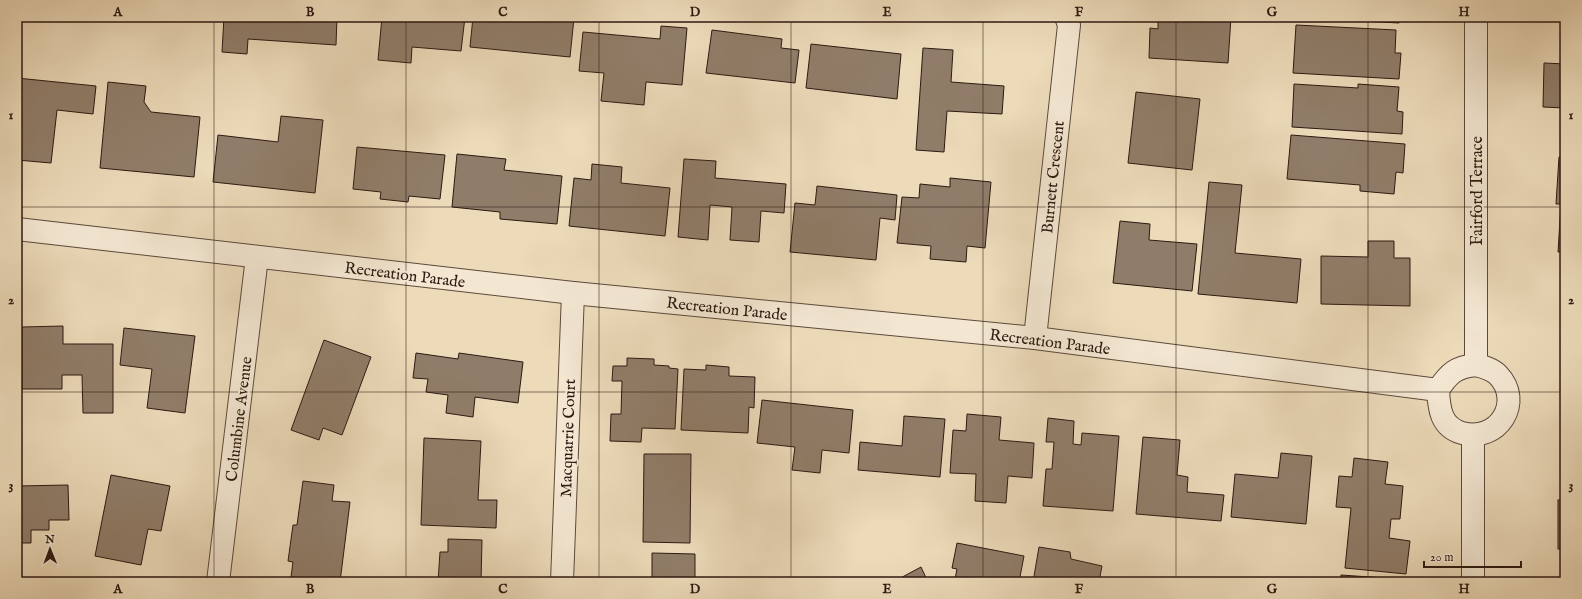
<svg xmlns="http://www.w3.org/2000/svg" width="1582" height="599" viewBox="0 0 1582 599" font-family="'IM FELL English',serif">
<rect width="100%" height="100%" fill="#ecdab9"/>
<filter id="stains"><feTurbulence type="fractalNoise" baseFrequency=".005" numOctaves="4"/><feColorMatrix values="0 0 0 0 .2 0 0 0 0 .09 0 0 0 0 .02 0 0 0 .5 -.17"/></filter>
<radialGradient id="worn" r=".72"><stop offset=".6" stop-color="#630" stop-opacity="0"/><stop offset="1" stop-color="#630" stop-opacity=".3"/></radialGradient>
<g fill="#907d69" stroke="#2d1912">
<path d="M191 17H200L195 21Z"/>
<path d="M224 17H337L336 45 248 39 247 54 222 52Z"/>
<path d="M382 17H465L461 51 412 47 411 63 378 60Z"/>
<path d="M473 17 574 18 570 57 470 47Z"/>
<path d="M1158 17H1231L1228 63 1149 58 1150 28 1158 29Z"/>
<path d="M1288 17H1400L1399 23Z"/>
<path d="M1296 25 1396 30 1395 53H1401L1399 79 1293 73Z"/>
<path d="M661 26 687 28 682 85 646 82 644 105 601 101 604 73 579 71 583 32 660 39Z"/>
<path d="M712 30 782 39 781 48 799 50 795 83 706 73Z"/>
<path d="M811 44 901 54 897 99 806 88Z"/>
<path d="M923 48 953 50 951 82 1004 86 1002 114 947 111 944 152 916 150Z"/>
<path d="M1544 63 1565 64V108L1543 107Z"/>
<path d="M17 78 96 86 93 114 57 110 51 163 17 160Z"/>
<path d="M108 82 146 86 144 102 151 112 200 117 194 177 100 168Z"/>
<path d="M1294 84 1358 88V84L1399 87 1397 111 1403 112 1402 134 1292 127Z"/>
<path d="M1136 92 1200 99 1192 170 1128 163Z"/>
<path d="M281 116 323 120 315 193 213 182 218 135 278 142Z"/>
<path d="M1291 135 1405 144 1403 173 1396 172 1394 194 1360 191V185L1287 179Z"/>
<path d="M357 147 445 155 440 199 409 196 408 202 380 199 381 192 353 189Z"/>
<path d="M457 154 506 159 504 170 562 176 557 224 500 219V212L452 207Z"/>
<path d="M1559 157H1565V204H1556Z"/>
<path d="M684 159 716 161 715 178 786 184 784 213 761 211 759 242 730 240 732 207 710 205 708 240 678 237Z"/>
<path d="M592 164 622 167 621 183 670 188 665 236 569 226 574 178 591 180Z"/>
<path d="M950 178 991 182 985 248 967 246 966 262 930 259 931 246 897 243 902 197 919 198 920 184 950 187Z"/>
<path d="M1209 182 1242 185 1235 253 1301 259 1297 303 1198 294Z"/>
<path d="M817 186 897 195 895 220 880 218 876 260 790 252 795 203 815 205Z"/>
<path d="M1561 204H1565V252H1558Z"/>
<path d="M1120 221 1150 224 1149 240 1197 244 1192 291 1113 283Z"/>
<path d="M1368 241H1394V258H1410V306L1321 304V256L1368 257Z"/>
<path d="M1565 252V299H1562Z"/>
<path d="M63 326V344H113V413H83L82 375H62V389H22V327Z"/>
<path d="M124 328 195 336 185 413 147 408 152 369 120 365Z"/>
<path d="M324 340 371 357 342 435 323 428 319 440 291 430Z"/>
<path d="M416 353 458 359 459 353 523 362 518 403 475 397 473 417 446 413 448 395 426 392 428 379 413 378Z"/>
<path d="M627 358 654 359V365L669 366V368L678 369 675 429 642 428 641 442 610 441 611 414H621L622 381H612L613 366H627Z"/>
<path d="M706 365 729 367V376L755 377 754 408 749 407 748 433 681 430 684 369 706 370Z"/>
<path d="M762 400 853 410 849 453 822 450 820 473 792 470 795 447 757 443Z"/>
<path d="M967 414 1001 417 999 440 1034 443 1032 478 1008 476 1006 503 975 501 976 474 950 473 953 430 966 431Z"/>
<path d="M904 416 945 419 940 477 858 470 860 442 902 446Z"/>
<path d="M1048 418 1074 421 1073 444 1081 445 1082 433 1119 436 1113 511 1043 506 1046 469H1052L1054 442H1046Z"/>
<path d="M1143 437 1180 440 1177 475 1188 477 1187 492 1224 495 1221 521 1136 514Z"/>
<path d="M424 438 481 441 478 500H497L496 528 421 525Z"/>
<path d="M1281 453 1312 456 1306 524 1231 517 1235 474 1278 478Z"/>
<path d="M644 454H691L690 543 643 542Z"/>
<path d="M1354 458 1388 462 1385 484 1403 486 1400 519H1391L1389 538 1410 541 1406 574 1345 568 1351 508 1336 507 1339 476 1352 477Z"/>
<path d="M111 475 170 486 161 531 148 529 141 565 95 556Z"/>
<path d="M303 481 334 485 332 501 350 502 340 582 291 577 293 562 288 561 293 525H297Z"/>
<path d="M68 485 69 520H49V530H31V543H17V486Z"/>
<rect x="1558" y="500" width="7" height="49"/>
<path d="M448 539 482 540 481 582H438L440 552H448Z"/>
<path d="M957 543 1024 556 1019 582H964L965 581 955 579 957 569 952 568Z"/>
<path d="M1039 547 1070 552 1071 559 1102 566 1099 582H1033Z"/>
<path d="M652 553 695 554V582H652Z"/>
<path d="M921 567 928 582H893Z"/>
<path d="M1341 575 1399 579 1398 582H1340Z"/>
<path d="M1281 578 1340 582H1281Z"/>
</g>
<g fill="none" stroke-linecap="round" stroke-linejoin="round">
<g stroke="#5d493c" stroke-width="24">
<g id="street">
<path d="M1476 17V365"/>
<path d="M17 229 573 293 1035 338 1438 390"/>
<path d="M1035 338 1069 25 1066 17"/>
<path d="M1476 365C1484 367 1492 369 1498 375 1524 402 1498 443 1462 433 1441 427 1439 409 1438 390 1449 373 1456 367 1476 365Z"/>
<path d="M218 582 257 257"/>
<path d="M562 582 573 293"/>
<path d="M1473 582V436"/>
</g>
</g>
<use href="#street" stroke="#f3e7d2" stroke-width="22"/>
</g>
<path fill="none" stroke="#2d1912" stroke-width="1" stroke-opacity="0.55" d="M214 17V582M406 17V582M599 17V582M791 17V582M983 17V582M1176 17V582M1368 17V582M17 207H1565M17 392H1565"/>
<g text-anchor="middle" stroke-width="4" stroke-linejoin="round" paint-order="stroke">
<g font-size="16" fill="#2d1912" stroke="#f3e7d2">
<text transform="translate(1052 177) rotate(-84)" y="6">Burnett Crescent</text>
<text transform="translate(1476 191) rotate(-90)" y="6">Fairford Terrace</text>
<text transform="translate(405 274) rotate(7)" y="6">Recreation Parade</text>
<text transform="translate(727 308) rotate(6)" y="6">Recreation Parade</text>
<text transform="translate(1050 341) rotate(7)" y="6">Recreation Parade</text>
<text transform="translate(238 419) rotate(-83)" y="6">Columbine Avenue</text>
<text transform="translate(567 438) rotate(-88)" y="6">Macquarrie Court</text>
</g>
</g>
<rect width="1582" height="599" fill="none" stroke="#ecdab9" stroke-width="44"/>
<g transform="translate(50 549) rotate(359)" stroke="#f3e7d2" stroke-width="3" paint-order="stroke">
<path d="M0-3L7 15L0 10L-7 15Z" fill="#2d1912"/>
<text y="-6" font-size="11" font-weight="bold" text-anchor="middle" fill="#2d1912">N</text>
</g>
<path d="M1424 561v6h97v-6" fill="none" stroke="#2d1912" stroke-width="2"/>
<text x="1430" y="561" font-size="12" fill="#2d1912" stroke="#f3e7d2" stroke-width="3" paint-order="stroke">20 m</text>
<rect x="22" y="22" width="1538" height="555" fill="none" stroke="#2d1912" stroke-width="1.5"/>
<g font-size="13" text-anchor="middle" font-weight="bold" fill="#2d1912">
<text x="118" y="16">A</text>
<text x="310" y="16">B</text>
<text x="503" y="16">C</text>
<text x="695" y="16">D</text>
<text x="887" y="16">E</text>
<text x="1079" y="16">F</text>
<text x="1272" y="16">G</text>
<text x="1464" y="16">H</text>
<text x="11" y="119">1</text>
<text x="1571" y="119">1</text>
<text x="11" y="304">2</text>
<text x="1571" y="304">2</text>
<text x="11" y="489">3</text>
<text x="1571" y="489">3</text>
<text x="118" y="593">A</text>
<text x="310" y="593">B</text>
<text x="503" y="593">C</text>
<text x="695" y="593">D</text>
<text x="887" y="593">E</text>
<text x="1079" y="593">F</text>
<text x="1272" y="593">G</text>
<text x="1464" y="593">H</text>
</g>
<rect width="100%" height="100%" filter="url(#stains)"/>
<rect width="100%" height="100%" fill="url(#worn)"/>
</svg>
